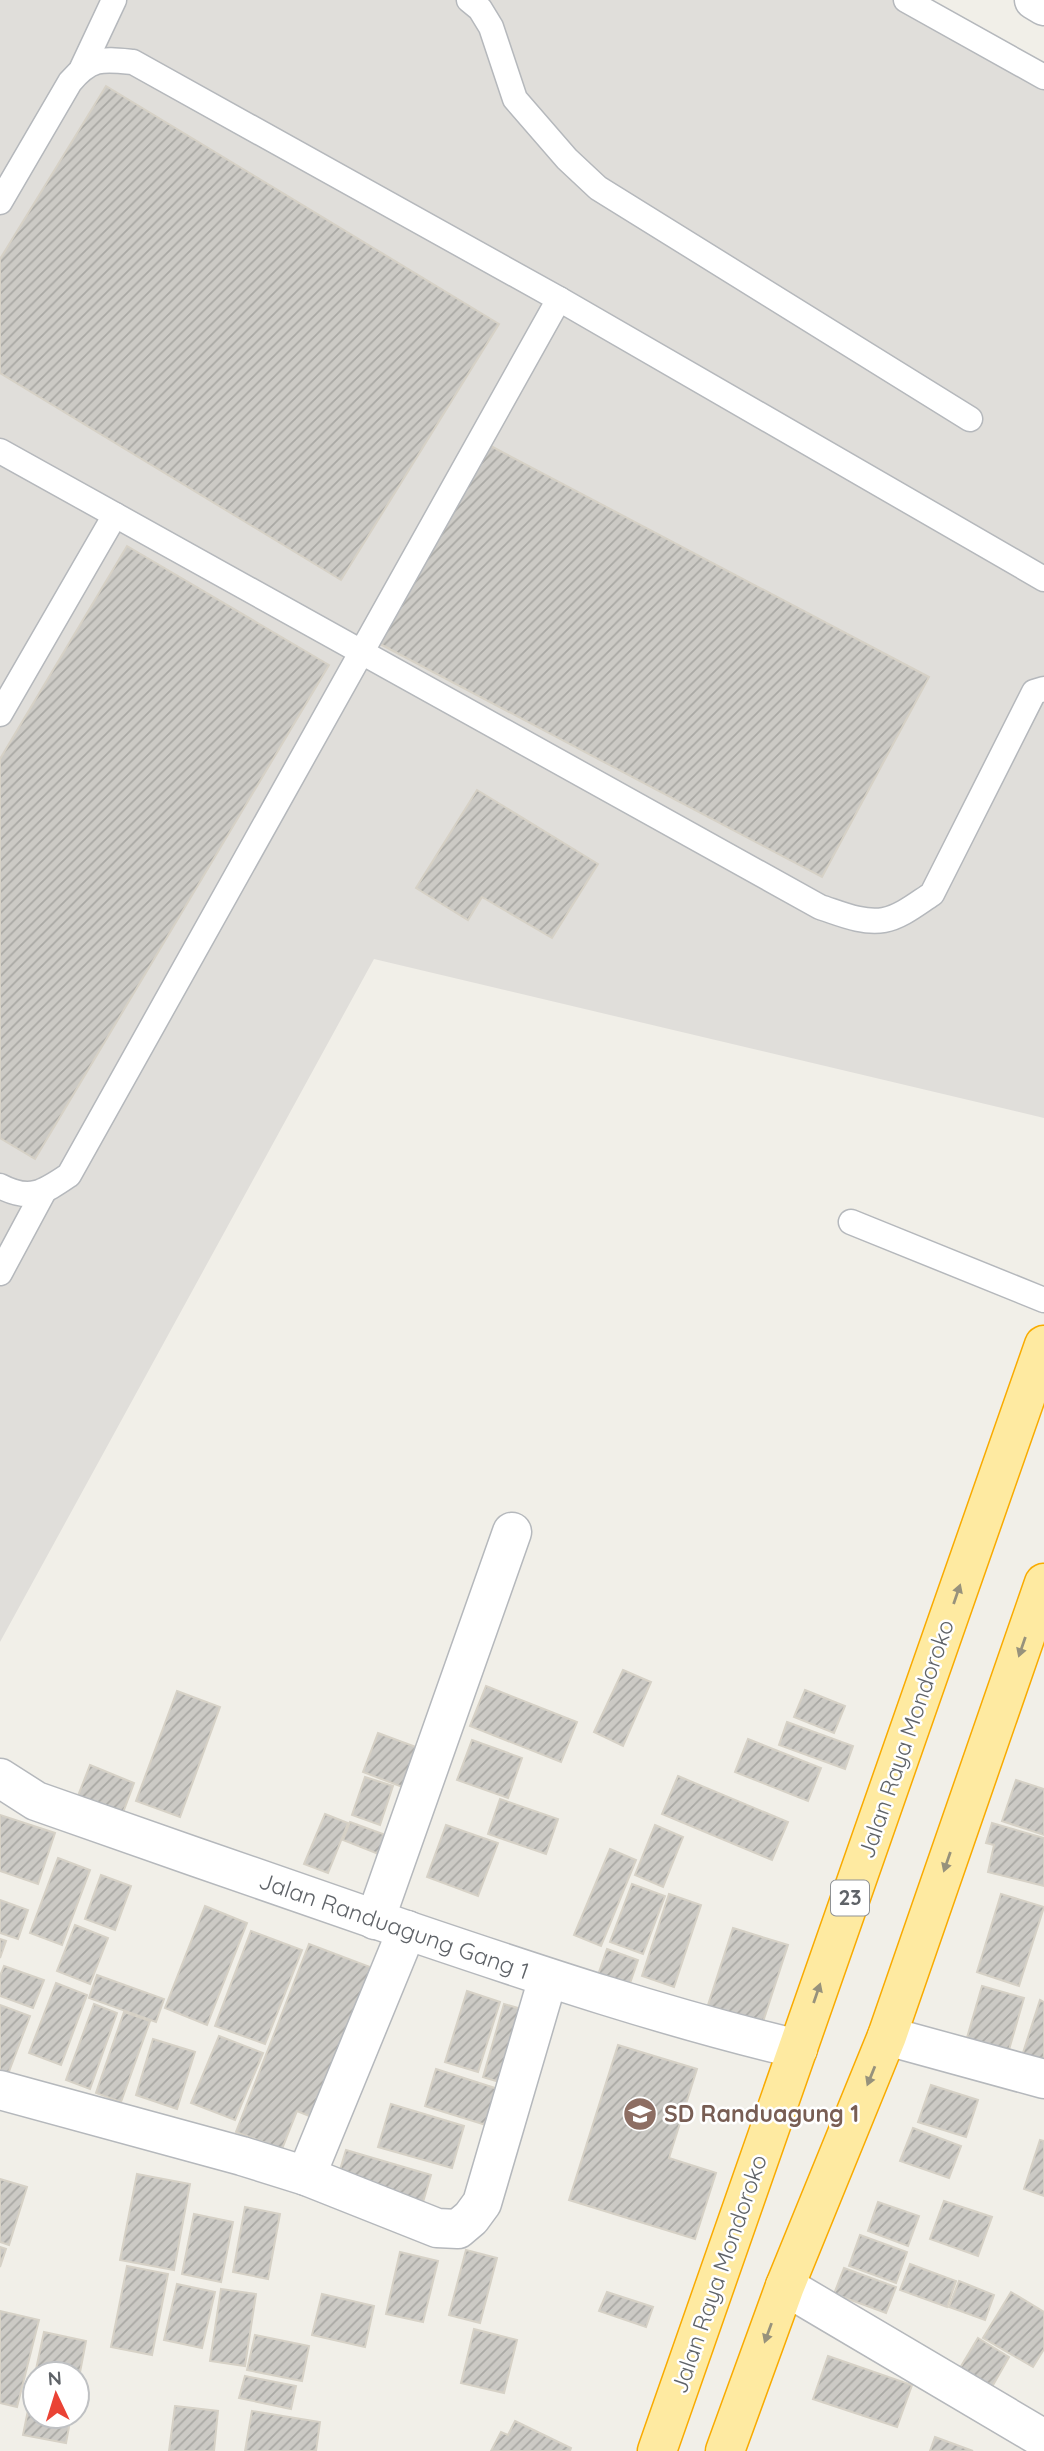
<svg xmlns="http://www.w3.org/2000/svg" width="1044" height="2451" viewBox="0 0 1044 2451" font-family="Quicksand,sans-serif">
<defs>
<pattern id="building-hatch" width="6" height="6" patternUnits="userSpaceOnUse" patternTransform="scale(1.75)"><rect width="6" height="6" fill="#cccac5"/><path d="M-1 1l2-2M0 6l6-6M5 7l2-2" fill="none" stroke="#a9a8a4"/></pattern>
</defs>
<rect width="100%" height="100%" fill="#f1efe8"/>
<path fill="#e0deda" d="M0 0H932L1044 63V1118L374 959 0 1642Z"/>
<g fill="url(#building-hatch)" stroke="#d6d1c6" stroke-width="2">
<path d="M106 86 499 324 341 580 0 373V259Z"/>
<path d="M487 444 929 677 822 877 380 644Z"/>
<path d="M127 546 329 665 35 1159 0 1138V759Z"/>
<path d="M477 790 598 864 552 938 482 897 468 920 416 888Z"/>
<path d="M623 1670 651 1682 623 1746 594 1732Z"/>
<path d="M486 1686 577 1722 561 1762 470 1726Z"/>
<path d="M805 1690 845 1706 834 1733 794 1717Z"/>
<path d="M177 1691 220 1707 180 1817 136 1801Z"/>
<path d="M787 1722 853 1746 845 1769 779 1745Z"/>
<path d="M378 1733 427 1751 413 1791 363 1772Z"/>
<path d="M748 1739 821 1768 808 1801 735 1772Z"/>
<path d="M472 1740 522 1758 508 1798 457 1780Z"/>
<path d="M90 1765 134 1783 121 1818 76 1801Z"/>
<path d="M678 1776 788 1822 772 1860 662 1814Z"/>
<path d="M365 1777 393 1786 380 1825 352 1815Z"/>
<path d="M1016 1780 1044 1789V1835L1002 1821Z"/>
<path d="M500 1799 558 1819 546 1854 488 1834Z"/>
<path d="M325 1814 348 1823 328 1873 304 1864Z"/>
<path d="M0 1815 55 1833 38 1884 0 1871Z"/>
<path d="M350 1822 394 1838 386 1857 343 1840Z"/>
<path d="M992 1823 1044 1838V1886L988 1872 994 1845 986 1843Z"/>
<path d="M446 1825 498 1843 478 1896 427 1877Z"/>
<path d="M655 1825 683 1837 663 1887 635 1875Z"/>
<path d="M610 1849 636 1860 601 1946 574 1935Z"/>
<path d="M58 1858 90 1870 62 1945 30 1933Z"/>
<path d="M101 1875 131 1886 115 1930 85 1919Z"/>
<path d="M632 1884 665 1896 643 1954 610 1942Z"/>
<path d="M669 1894 701 1905 674 1987 642 1976Z"/>
<path d="M1001 1894 1044 1907 1019 1986 977 1972Z"/>
<path d="M0 1900 28 1910 18 1939 0 1933Z"/>
<path d="M205 1906 247 1923 207 2025 165 2008Z"/>
<path d="M75 1925 108 1938 90 1984 57 1971Z"/>
<path d="M733 1928 788 1945 762 2025 707 2008Z"/>
<path d="M251 1931 302 1950 265 2044 215 2026Z"/>
<path d="M0 1939 6 1941 0 1958Z"/>
<path d="M309 1944 378 1970 319 2120 297 2111 282 2149 236 2132Z"/>
<path d="M607 1949 638 1960 627 1992 596 1981Z"/>
<path d="M4 1966 44 1980 33 2008 0 1996V1976Z"/>
<path d="M97 1975 164 1999 156 2022 89 1998Z"/>
<path d="M56 1983 87 1995 61 2065 29 2053Z"/>
<path d="M982 1986 1024 1998 1006 2060 964 2048Z"/>
<path d="M467 1991 500 2002 478 2072 445 2062Z"/>
<path d="M1040 2000 1044 2002V2069L1020 2062Z"/>
<path d="M94 2004 117 2013 90 2089 66 2080Z"/>
<path d="M504 2004 535 2013 513 2086 483 2077Z"/>
<path d="M0 2005 30 2016 5 2082 0 2080Z"/>
<path d="M124 2012 150 2021 121 2102 96 2093Z"/>
<path d="M219 2036 263 2053 235 2120 191 2103Z"/>
<path d="M153 2039 195 2052 177 2109 136 2095Z"/>
<path d="M618 2045 697 2069 669 2158 716 2173 695 2239 569 2200Z"/>
<path d="M436 2069 501 2090 489 2126 425 2106Z"/>
<path d="M931 2085 978 2100 966 2137 918 2122Z"/>
<path d="M391 2104 464 2126 452 2168 378 2147Z"/>
<path d="M913 2128 961 2146 949 2178 900 2161Z"/>
<path d="M1040 2140 1044 2141V2196L1024 2189Z"/>
<path d="M346 2150 431 2175 421 2209 336 2183Z"/>
<path d="M137 2174 190 2184 174 2270 120 2260Z"/>
<path d="M0 2179 27 2187 9 2245 0 2242Z"/>
<path d="M944 2201 992 2217 978 2256 930 2239Z"/>
<path d="M878 2202 919 2216 908 2246 868 2231Z"/>
<path d="M245 2207 280 2214 268 2279 233 2272Z"/>
<path d="M194 2214 233 2222 221 2282 182 2274Z"/>
<path d="M860 2235 907 2252 896 2283 849 2266Z"/>
<path d="M0 2247 6 2249 0 2267Z"/>
<path d="M466 2250 497 2258 480 2323 449 2315Z"/>
<path d="M400 2252 438 2261 423 2322 386 2314Z"/>
<path d="M910 2264 956 2281 947 2307 900 2290Z"/>
<path d="M127 2266 168 2274 152 2355 111 2347Z"/>
<path d="M844 2268 896 2287 886 2313 834 2294Z"/>
<path d="M959 2281 994 2295 985 2320 949 2307Z"/>
<path d="M177 2284 215 2292 202 2348 164 2340Z"/>
<path d="M221 2289 256 2294 245 2366 210 2361Z"/>
<path d="M607 2292 653 2307 646 2327 599 2311Z"/>
<path d="M1011 2292 1044 2312V2349L1033 2367 983 2338Z"/>
<path d="M322 2294 374 2306 365 2347 312 2335Z"/>
<path d="M0 2311 39 2320 17 2407 0 2403Z"/>
<path d="M474 2329 517 2340 504 2393 461 2383Z"/>
<path d="M44 2332 86 2341 77 2388V2374H35Z"/>
<path d="M255 2335 309 2346 302 2381 247 2370Z"/>
<path d="M978 2338 1009 2357 989 2392 957 2373Z"/>
<path d="M828 2356 912 2385 897 2427 813 2399Z"/>
<path d="M35 2375V2416H71L66 2443 23 2435Z"/>
<path d="M245 2376 296 2386 291 2409 239 2398Z"/>
<path d="M175 2406 218 2411 214 2451H169Z"/>
<path d="M252 2411 320 2422 316 2451H245Z"/>
<path d="M515 2421 571 2448 570 2451H491L501 2432 508 2435Z"/>
<path d="M935 2437 973 2451H930Z"/>
</g>
<g fill="none" stroke-linecap="round" stroke-linejoin="round">
<g stroke="#b5b8bc" stroke-width="27">
<g id="service">
<path d="M469 0 480 9 491 27 515 99 567 159 598 188 970 419"/>
<path d="M906 0 1044 77"/>
<path d="M82 68 114 0"/>
<path d="M0 202 70 82C91 57 102 59 133 62L559 299 1044 579"/>
<path d="M0 451 820 907C839 913 863 924 884 920 901 917 918 903 932 894L1034 692 1044 689"/>
<path d="M0 714 115 515"/>
<path d="M0 1186C30 1202 44 1192 69 1175L559 299"/>
<path d="M851 1222 1044 1300"/>
<path d="M0 1273 43 1193"/>
</g>
</g>
<g stroke="#b5b8bc" stroke-width="41">
<g id="minor">
<path d="M1034 0 1044 6"/>
<path d="M0 1778 36 1801C161 1845 287 1889 412 1932 539 1975 667 2018 798 2049"/>
<path d="M375 1920 512 1532"/>
<path d="M887 2036 1044 2079"/>
<path d="M0 2090 242 2156 306 2176 437 2228 458 2229 471 2218 482 2203 548 1978"/>
<path d="M306 2176 407 1930"/>
<path d="M785 2286 1044 2439"/>
</g>
</g>
<g stroke="#f9ab00" stroke-width="41">
<g id="trunk">
<path d="M657 2451 1044 1345"/>
<path d="M725 2451 785 2286 887 2036 1044 1583"/>
</g>
</g>
<use href="#service" stroke="#fff" stroke-width="24"/>
<use href="#minor" stroke="#fff" stroke-width="38"/>
<use href="#trunk" stroke="#feeaa1" stroke-width="38"/>
</g>
<defs><path id="oneway-solid" d="M-6-.8H1V-3.2L6.5 0L1 3.2V.8H-6Z" transform="scale(1.75)"/></defs>
<g fill="#97927c">
<use href="#oneway-solid" transform="translate(957 1594) rotate(-71)"/>
<use href="#oneway-solid" transform="translate(1022 1647) rotate(109)"/>
<use href="#oneway-solid" transform="translate(947 1862) rotate(109)"/>
<use href="#oneway-solid" transform="translate(817 1993) rotate(-71)"/>
<use href="#oneway-solid" transform="translate(871 2076) rotate(112)"/>
<use href="#oneway-solid" transform="translate(768 2333) rotate(110)"/>
</g>
<defs>
<g id="school-disc" transform="scale(1.75)"><circle r="9.5" fill="#8d6e63" stroke="#fff"/><path d="M0-5L7-2L0 1L-7-2ZM-4 1L0 2.5L4 1V4Q0 6-4 4Z" fill="#fff"/></g>
</defs>
<g fill-rule="evenodd">
<use href="#school-disc" x="640" y="2114"/>
</g>
<g text-anchor="middle" stroke-width="5" stroke-linejoin="round" paint-order="stroke">
<rect fill="#fff" stroke="#8f9295" stroke-width="2" x="831" y="1880.5" width="38" height="35" rx="5"/>
<g font-size="21" font-weight="bold" fill="#5f6368">
<text x="850" y="1905">23</text>
</g>
<g font-size="23" fill="#5f6368" stroke="#fff">
<text transform="translate(906 1739) rotate(-71)" y="8">Jalan Raya Mondoroko</text>
<text transform="translate(394 1926) rotate(19)" y="8">Jalan Randuagung Gang 1</text>
<text transform="translate(719 2274) rotate(-71)" y="8">Jalan Raya Mondoroko</text>
</g>
<g font-size="23" font-weight="bold" fill="#785e54" stroke="#fff" text-anchor="start">
<text x="664" y="2122">SD Randuagung 1</text>
</g>
</g>
<g transform="translate(56 2395) rotate(356)"><circle r="33" fill="#ffffff" stroke="#bfc1c3" stroke-width="2"/>
<path d="M0-5L12 26L0 18L-12 26Z" fill="#ea4335"/>
<text y="-10" font-size="19" font-weight="bold" text-anchor="middle" fill="#5f6368">N</text>
</g>
</svg>
